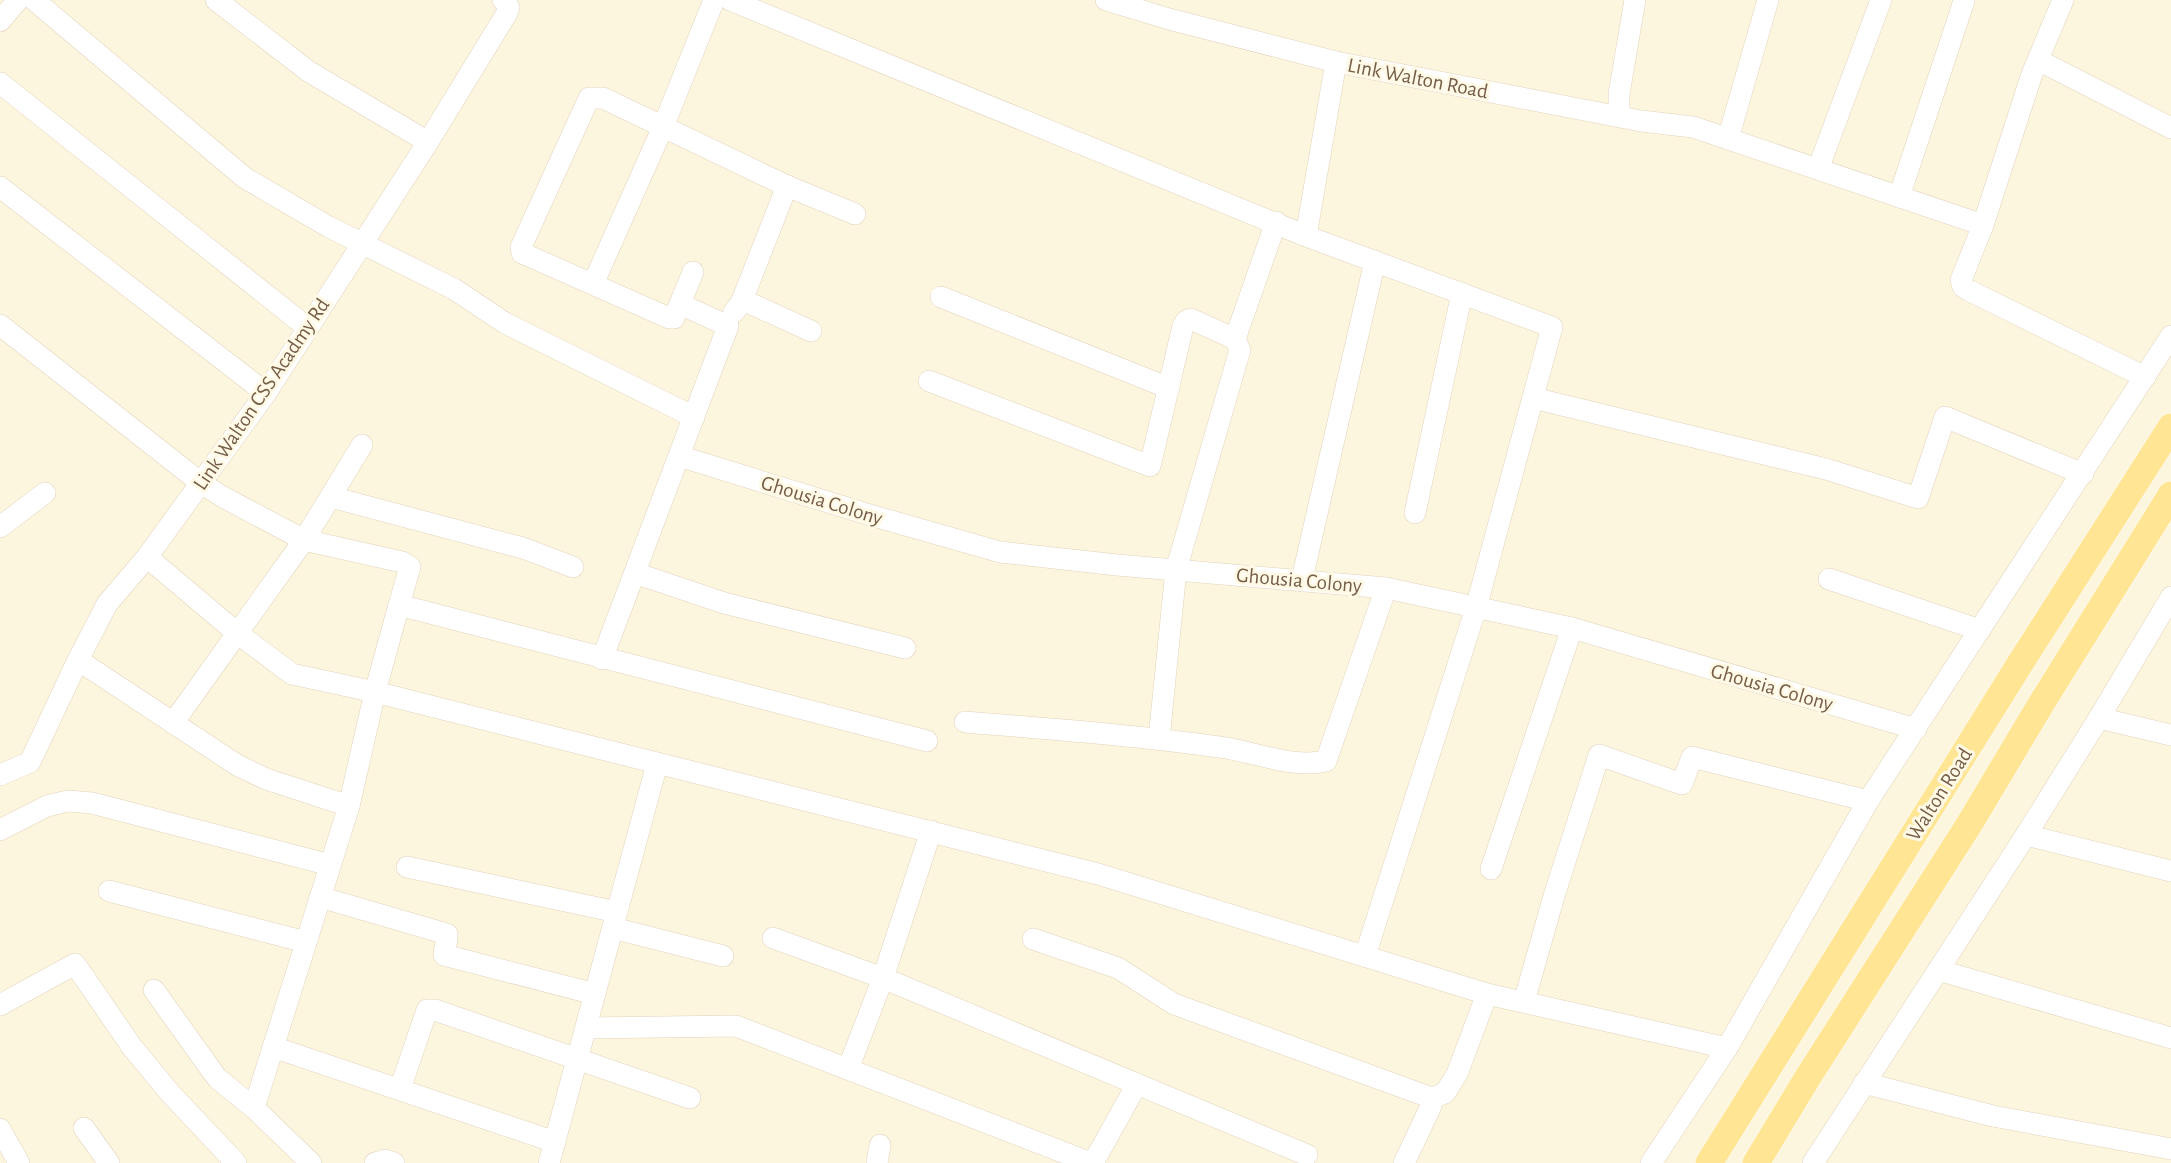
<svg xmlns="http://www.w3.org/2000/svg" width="2171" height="1163" viewBox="0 0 2171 1163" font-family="'Alegreya Sans',sans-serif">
<rect width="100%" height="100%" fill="#fdf6df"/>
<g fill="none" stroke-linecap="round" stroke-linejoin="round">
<g stroke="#e2d2bb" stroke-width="22">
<g id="minor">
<path d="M34 0 245 178 329 227 454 289 505 323 694 417"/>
<path d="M216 0 308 71 428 142"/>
<path d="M730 0 1306 236 1552 327 1476 608 1365 956"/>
<path d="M1106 0 1169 19 1336 62 1641 121 1693 127 1983 225"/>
<path d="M2063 0 2032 74 1983 225 1961 280 1963 287 1970 291 2145 377"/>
<path d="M0 21 18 0"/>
<path d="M2038 60 2171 128"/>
<path d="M0 83 308 328"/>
<path d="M1619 116V94L1635 0"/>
<path d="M1728 139 1768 0"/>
<path d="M1818 169 1881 0"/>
<path d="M0 187 266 393"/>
<path d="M1899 197 1964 1"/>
<path d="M1306 236 1336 62"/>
<path d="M693 272 674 318H669L522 253 521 247 589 98H603L787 186 855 214"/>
<path d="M593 284 663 127 714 0"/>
<path d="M941 297 1169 388"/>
<path d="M741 303 787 186"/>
<path d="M734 312 741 303 747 302 811 331"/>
<path d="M0 325 201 483 223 497 304 540 402 562 410 567 399 605 927 741"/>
<path d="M1235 339 1276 222"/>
<path d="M929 381 1150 466 1183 326 1186 321 1191 319 1235 339 1240 350 1176 570 1159 739"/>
<path d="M1533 398 1826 469 1918 498 1945 417 2083 474"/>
<path d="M679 456 870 515 1000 552 1117 565 1386 588 1572 628 1916 729"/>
<path d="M331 497 523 548 573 567"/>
<path d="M1415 513 1462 293"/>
<path d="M0 527 45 493"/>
<path d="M147 557 237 633 292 674 375 692 1098 874 1487 994 1727 1048"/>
<path d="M635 573 724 603 905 648"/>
<path d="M1302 579 1375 261"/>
<path d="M1829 579 1980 630"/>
<path d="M602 659 728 326 680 304"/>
<path d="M78 660 237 765 266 779 349 806"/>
<path d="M2099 718 2171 735"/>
<path d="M965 722C1050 729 1134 735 1219 747 1253 751 1292 769 1326 761L1386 588"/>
<path d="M173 723 304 540 362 445"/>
<path d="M0 775 30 762 78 660 107 604 147 557 266 393 428 142 507 13 509 7 503 0"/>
<path d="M0 830 47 806 68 801 92 803 330 865"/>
<path d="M2026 835 2171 871"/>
<path d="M407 867 617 912"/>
<path d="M1491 869 1572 628"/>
<path d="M109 891 306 942"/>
<path d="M320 897 447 934C448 942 444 947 444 955L595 994"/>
<path d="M613 928 723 956"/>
<path d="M773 938 883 978 1307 1155"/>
<path d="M1033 939 1118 968 1174 1004 1432 1098 1445 1093 1457 1074 1487 994"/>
<path d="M1938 970 2171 1038"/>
<path d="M154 990 217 1078 254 1108"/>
<path d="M1524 1002 1554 896 1599 755 1682 784 1692 757 1868 801"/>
<path d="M0 1005 75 964 132 1047 170 1093 236 1163"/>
<path d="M586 1028 736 1026 1091 1163"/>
<path d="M273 1047 555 1142"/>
<path d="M848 1069 883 978 931 831"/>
<path d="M1864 1083 1993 1116 2171 1149"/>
<path d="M400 1089 427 1010H435L690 1098"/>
<path d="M84 1128 109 1163"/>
<path d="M0 1129 19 1163"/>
<path d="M311 1163 254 1108 349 806 375 692 399 605"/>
<path d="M375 1163 385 1160 394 1163"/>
<path d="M549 1163 657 764"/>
<path d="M877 1163 880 1145"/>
<path d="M1093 1163 1137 1084"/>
<path d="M1404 1163 1431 1106 1432 1098"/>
<path d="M1651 1163 1727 1048 1868 801 2171 336"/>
<path d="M1813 1163 2026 835 2099 718 2171 597"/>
</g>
</g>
<g stroke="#fff" stroke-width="28">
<g id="major">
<path d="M1709 1163 2021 662 2171 427"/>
<path d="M1756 1163 1808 1077 1970 823 2041 704 2171 495"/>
</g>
</g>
<use href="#minor" stroke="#fff" stroke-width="21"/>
<use href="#major" stroke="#ffe594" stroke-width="27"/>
</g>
<g text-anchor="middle" stroke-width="6" stroke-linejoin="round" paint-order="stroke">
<g font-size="21" fill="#755d46" stroke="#fff9e6">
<text transform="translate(1418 78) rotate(11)" y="7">Link Walton Road</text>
<text transform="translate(261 394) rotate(-56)" y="7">Link Walton CSS Acadmy Rd</text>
<text transform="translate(822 500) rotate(17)" y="7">Ghousia Colony</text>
<text transform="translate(1299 580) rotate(5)" y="7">Ghousia Colony</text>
<text transform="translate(1772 687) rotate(16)" y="7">Ghousia Colony</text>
<text transform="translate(1939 794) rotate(-58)" y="7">Walton Road</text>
</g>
</g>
</svg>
